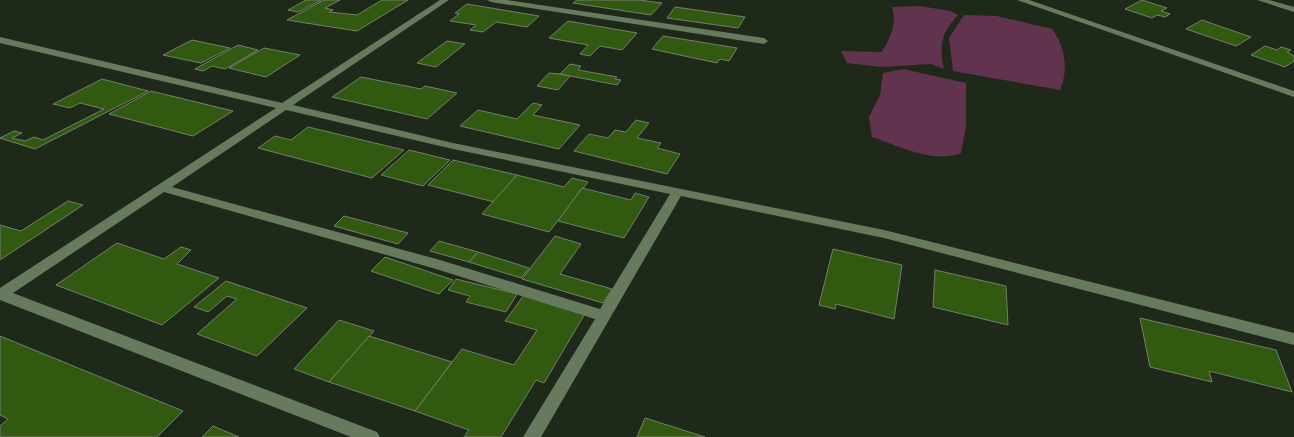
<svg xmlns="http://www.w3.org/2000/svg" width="1294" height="437" viewBox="0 0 1294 437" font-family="'Golos Text',sans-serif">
<rect width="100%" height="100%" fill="#1f291a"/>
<g fill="#61334e">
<path d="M920 6 950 11 958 15C941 33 939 45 944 69L931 64 881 67 847 63 841 51 882 52C891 36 897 25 892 7Z"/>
<path d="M964 15 997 16 1052 29C1065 46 1069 69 1060 90L953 71 949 38Z"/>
<path d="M903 69 966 83V127L961 153C935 164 898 146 872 137L869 117 880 95 883 73Z"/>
</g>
<g fill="#315a10" stroke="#747f6e">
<path d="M306 0H321L298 12 288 10Z"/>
<path d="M324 0H340L325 8 333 10 329 12 357 15 382 0H408L357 31 287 20Z"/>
<path d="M577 0H639L662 3 651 15 573 3Z"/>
<path d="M1142 0 1167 8 1161 11 1170 14 1165 17 1157 15 1152 18 1125 9Z"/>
<path d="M467 4 539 16 527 27 496 22 483 32 470 30 476 25 450 21 459 14 455 13Z"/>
<path d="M675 7 745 17 738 28 667 18Z"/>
<path d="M1202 20 1251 37 1236 46 1186 29Z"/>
<path d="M568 21 637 33 622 50 600 46 590 56 580 54 588 45 549 38Z"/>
<path d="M663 36 737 48 729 61 720 59 717 63 652 49Z"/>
<path d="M192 40 230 48 201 63 163 55Z"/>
<path d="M447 41 465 44 436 67 417 63Z"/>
<path d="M238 45 258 50 225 69 212 66 203 71 195 69Z"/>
<path d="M1265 46 1277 50 1281 47 1291 50 1287 52 1294 56V61L1285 67 1251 55Z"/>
<path d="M264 48 300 55 266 77 229 68Z"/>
<path d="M570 64 581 66 578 70 617 77 615 79 621 80 617 85 560 74Z"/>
<path d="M549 73 560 74 570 76 558 90 537 86Z"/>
<path d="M361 77 421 89 425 86 457 93 427 119 332 97Z"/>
<path d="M102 79 148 91 35 149 0 138 14 131 22 133 12 138 25 141 34 137 43 140 104 109 80 103 70 108 53 104Z"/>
<path d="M151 91 233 111 193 136 109 114Z"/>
<path d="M533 103 542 105 533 115 580 125 559 149 460 126 478 110 517 119Z"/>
<path d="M636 120 649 123 637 138 661 143 657 148 680 154 667 174 574 151 589 134 608 138 615 130 626 132Z"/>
<path d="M308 127 404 150 372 178 258 148 275 136 291 140Z"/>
<path d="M409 150 450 160 423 186 381 175Z"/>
<path d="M453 160 517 175 494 202 428 185Z"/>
<path d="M517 175 564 187 572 178 588 182 549 232 482 214Z"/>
<path d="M582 188 631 200 635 193 649 197 624 238 558 221Z"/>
<path d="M68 201 83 205 0 260V225L21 231Z"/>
<path d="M344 216 408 233 398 244 334 226Z"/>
<path d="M555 236 581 244 560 274 612 289 603 303 522 279Z"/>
<path d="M439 241 478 252 469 262 430 251Z"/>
<path d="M117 243 164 259 181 247 191 250 177 264 219 278 162 325 56 285Z"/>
<path d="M833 249 902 265 894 319 836 304 835 309 819 305Z"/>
<path d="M478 252 529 268 521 278 469 262Z"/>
<path d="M385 257 453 280 439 294 371 271Z"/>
<path d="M935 270 1006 286 1008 325 933 307Z"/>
<path d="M456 279 517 294 506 312 466 302 470 296 448 290Z"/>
<path d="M226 281 307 308 257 356 197 334 237 299 227 296 208 312 194 307Z"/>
<path d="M524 295 586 312 544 383 536 380 501 437H464L469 430 415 411 462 349 514 365 537 330 505 321Z"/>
<path d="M1140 318 1276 350 1292 392 1209 371 1212 382 1150 367Z"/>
<path d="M339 320 374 331 329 382 294 369Z"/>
<path d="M0 336 183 411 157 437H0V426L8 419 0 415Z"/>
<path d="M369 336 452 362 415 411 329 382Z"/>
<path d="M645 418 705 437H637Z"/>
<path d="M213 426 239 437H202Z"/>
</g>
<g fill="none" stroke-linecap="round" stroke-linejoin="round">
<g fill="#677a5d" fill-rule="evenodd">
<path d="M440 0H449L293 105 453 143 884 230 1294 333V345L884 238 681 196 541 437H523L595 319 436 269 164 192 13 293 377 432 380 437H351L0 300V288L276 108 0 43V37L282 103ZM286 110 453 149 670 194 600 309 440 260 172 187Z"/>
<path d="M487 0H507L764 38 768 41 764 44 491 2Z"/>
<path d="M1017 0H1029L1294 91V97Z"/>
<path d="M1257 0H1269L1294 7V12Z"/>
</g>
</g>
</svg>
